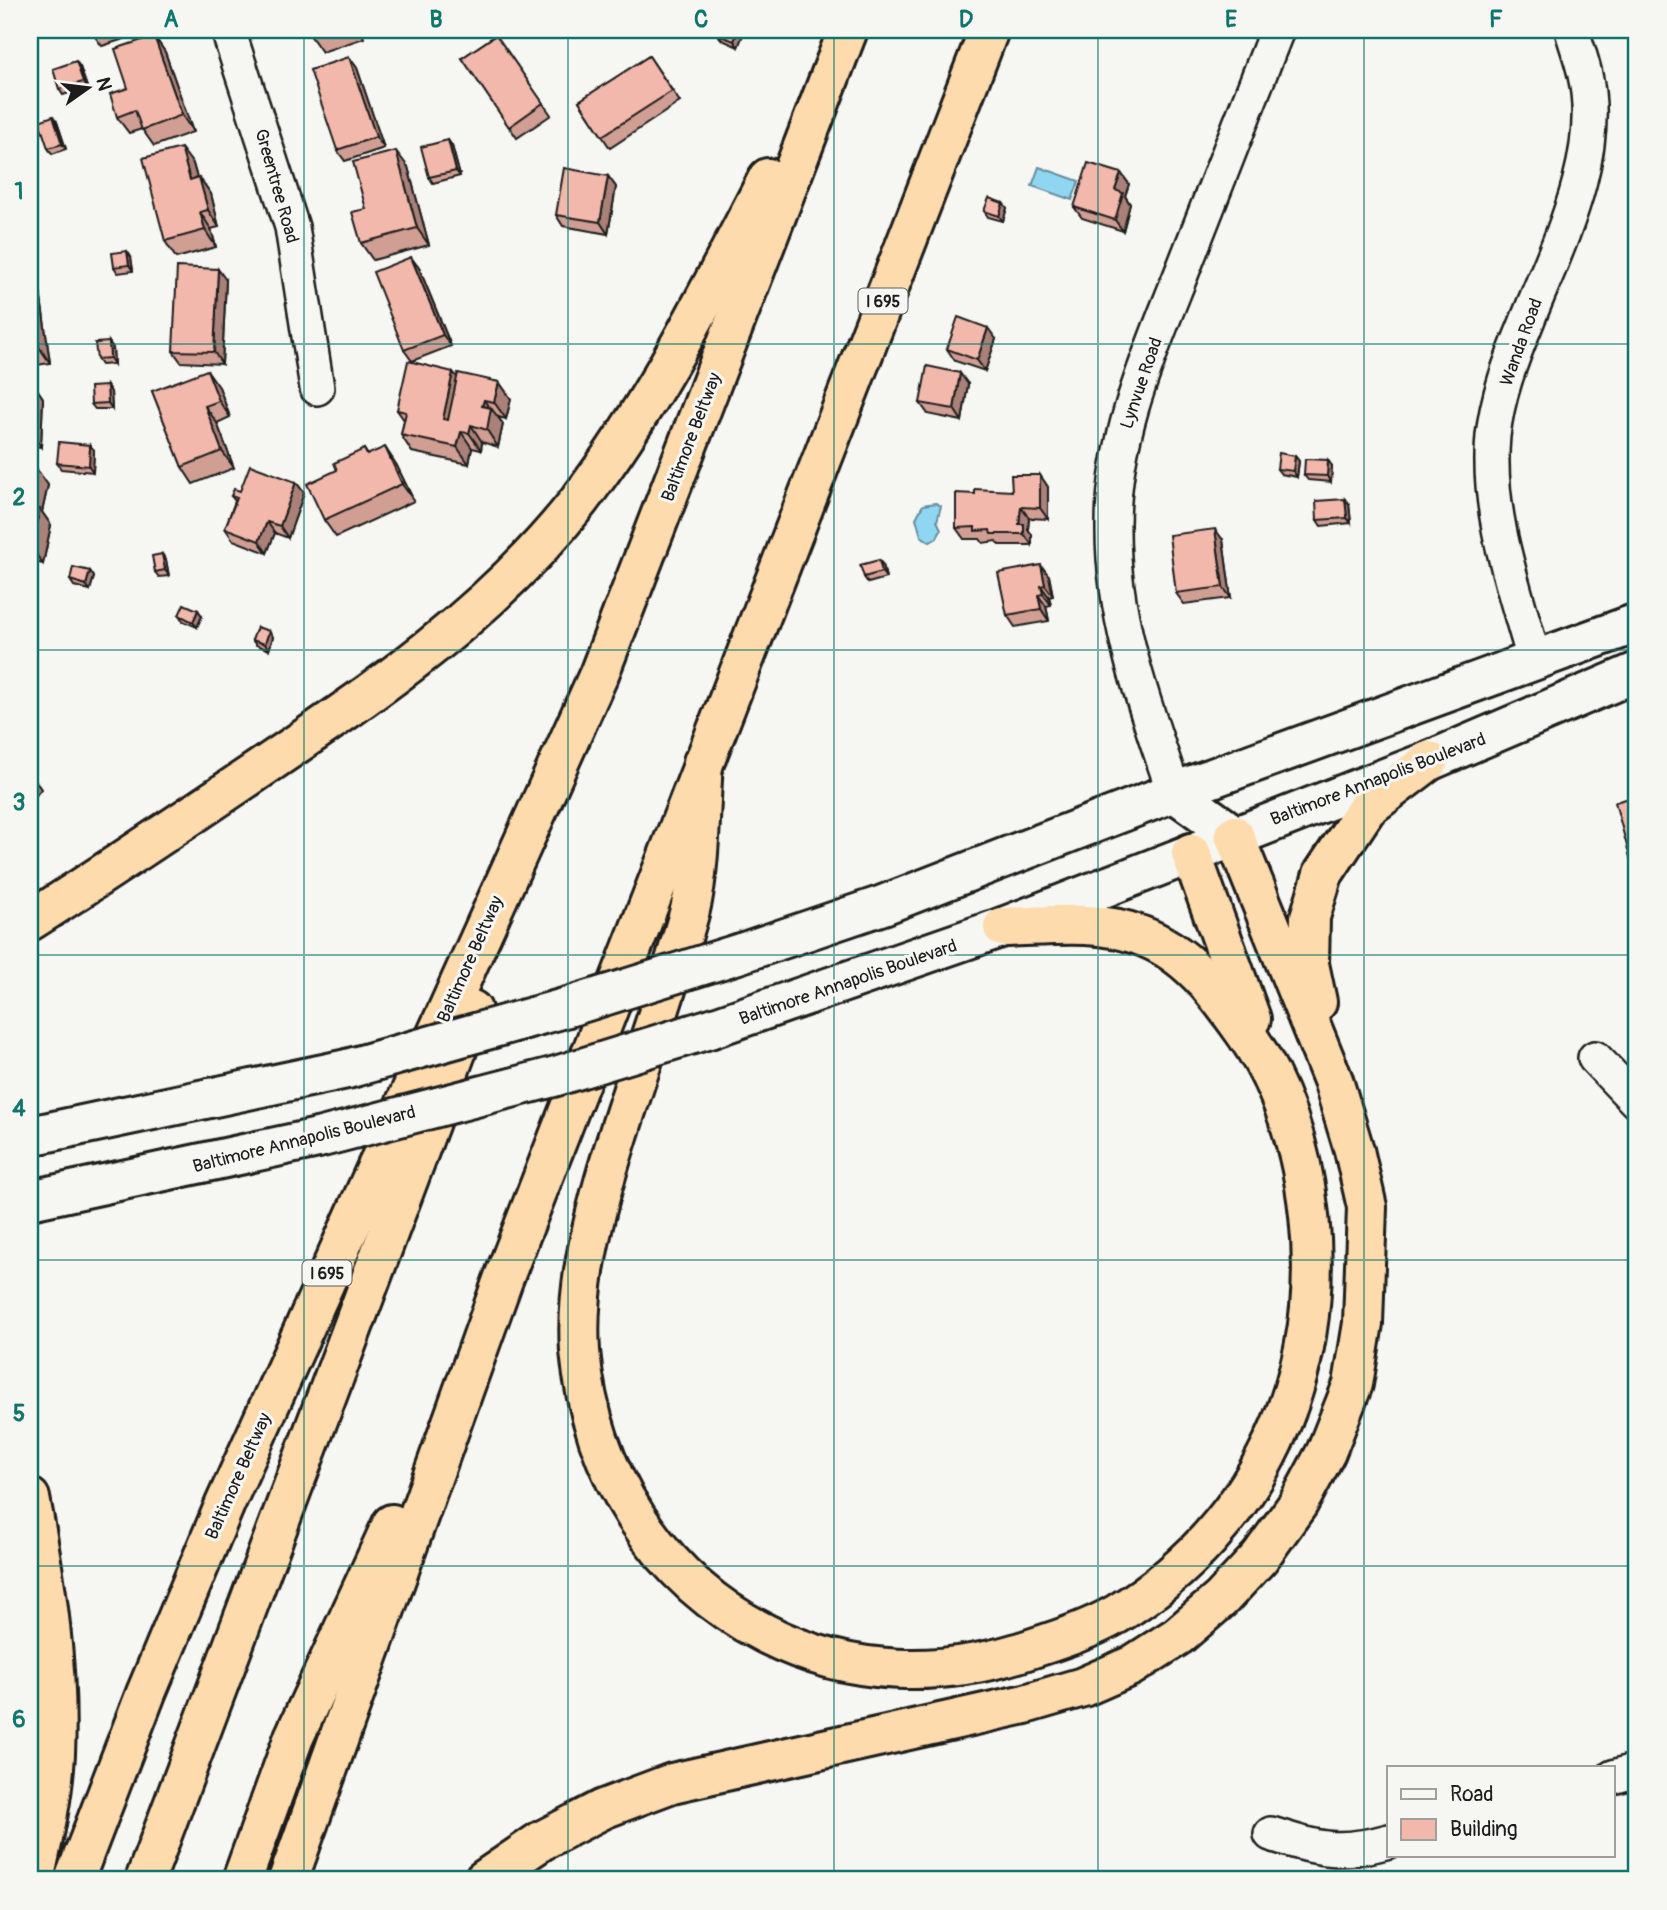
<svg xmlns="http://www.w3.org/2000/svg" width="1667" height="1910" viewBox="0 0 1667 1910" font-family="Pangolin,sans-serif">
<rect width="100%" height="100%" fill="#f6f6f2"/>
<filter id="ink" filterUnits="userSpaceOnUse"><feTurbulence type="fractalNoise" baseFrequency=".0143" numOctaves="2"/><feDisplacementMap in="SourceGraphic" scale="14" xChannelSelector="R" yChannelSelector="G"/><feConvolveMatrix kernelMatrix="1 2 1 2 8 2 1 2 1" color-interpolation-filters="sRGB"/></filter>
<g filter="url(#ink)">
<g fill="#90d6f2" stroke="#628c9c" stroke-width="2">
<path d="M1039 167 1079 181 1072 200 1032 186Z"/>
<path d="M936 503 941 506 937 521 941 529 937 538 930 542 921 536 916 518 923 505Z"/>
</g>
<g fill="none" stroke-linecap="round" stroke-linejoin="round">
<g stroke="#1c1c1c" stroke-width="38">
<g id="street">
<path d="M228 30 292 227 317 388"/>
<path d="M1534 659C1514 587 1486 512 1493 436 1497 397 1511 360 1526 324 1555 250 1604 158 1585 75 1582 60 1576 45 1572 30"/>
<path d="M1174 792C1145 706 1113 622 1113 530 1112 436 1150 353 1184 267 1215 188 1246 109 1277 30"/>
<path d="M1595 1058 1637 1102"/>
<path d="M1613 1777 1637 1770"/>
<path d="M1271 1834C1319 1849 1339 1855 1389 1841"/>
</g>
</g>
<g stroke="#1c1c1c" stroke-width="44">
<g id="secondary">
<path d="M1174 792 1234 835"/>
<path d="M741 953 883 905 1174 792 1637 623"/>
<path d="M712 1028 1003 927 1429 761 1637 672"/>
<path d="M30 1136 347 1069"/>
<path d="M30 1200 318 1138"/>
</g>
</g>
<g stroke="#1c1c1c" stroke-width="44">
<g id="highway">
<path d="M703 762C700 805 700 869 690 910 665 1002 630 1091 604 1182 589 1237 576 1294 580 1351 591 1472 658 1580 766 1634 851 1677 943 1679 1033 1648 1061 1639 1091 1629 1117 1614 1258 1528 1327 1377 1309 1215 1302 1150 1283 1087 1246 1034 1217 993 1188 952 1139 935 1096 919 1048 926 1003 927"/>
<path d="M1191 853 1251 1019"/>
<path d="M30 921C109 871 186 819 263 767 377 690 492 612 578 502 655 402 710 289 768 178"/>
<path d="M1317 1002 1309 964 1310 917 1323 874 1367 808 1429 761"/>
<path d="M30 1498C46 1583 59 1667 55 1754 53 1796 43 1839 34 1880"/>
<path d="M74 1880 146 1693 225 1504 599 674 848 30"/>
<path d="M145 1880 472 1010"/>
<path d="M242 1880 294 1737 392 1524"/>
<path d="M288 1880 503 1280 989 30"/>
<path d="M484 1880 541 1841 603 1809 672 1783 1025 1704 1083 1687 1131 1666 1178 1636 1221 1599 1260 1557 1298 1504 1326 1452 1353 1384 1363 1323 1367 1207 1354 1150 1333 1080 1234 835"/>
</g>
</g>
<use href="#street" stroke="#f6f6f2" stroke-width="33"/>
<use href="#secondary" stroke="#f6f6f2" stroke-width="38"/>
<use href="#highway" stroke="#fedbac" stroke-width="38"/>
<g stroke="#1c1c1c" stroke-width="44" stroke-linecap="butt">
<g id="secondary-bridge">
<path d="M347 1069 568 1007 741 953"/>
<path d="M318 1138 553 1077 712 1028"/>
</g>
</g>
<use href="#secondary-bridge" stroke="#f6f6f2" stroke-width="38"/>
</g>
<g fill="#d09e93" stroke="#1c1c1c" stroke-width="2">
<path d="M90 30H152L102 46Z"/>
<path d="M308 30H361L364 38 322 52 310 35Z"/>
<path d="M744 32 738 47 722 40 718 35Z"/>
<path d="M496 35 551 115 517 138 462 58Z"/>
<path d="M154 36 165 52 193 132 154 146 142 129 129 133 117 117 128 88Z"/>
<path d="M649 56 680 102 610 148 579 101Z"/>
<path d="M349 57 357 68 384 148 345 161 337 150Z"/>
<path d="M80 67 87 87 63 95 59 89Z"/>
<path d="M57 122 66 149 52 154 48 148Z"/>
<path d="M448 140 452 146 460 176 433 183 429 177Z"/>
<path d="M193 164 197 178 199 177 211 194 219 227 211 229 216 247 176 258 165 241Z"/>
<path d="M408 167 429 245 373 260 361 243 366 209Z"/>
<path d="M1121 173 1129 184 1125 196 1130 204 1123 231 1082 218 1074 207Z"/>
<path d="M608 176 616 187 608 234 563 226 556 215Z"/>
<path d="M1003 203 1007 208 1003 221 988 217 984 211Z"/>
<path d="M127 251 131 257 133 271 118 273 114 267Z"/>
<path d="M419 268 451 346 412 361 404 350Z"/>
<path d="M30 271 39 284 50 363 30 366Z"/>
<path d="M226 280 222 364 181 362 173 351Z"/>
<path d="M996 339 985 371 955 361 947 349Z"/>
<path d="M109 342 113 348 114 364 101 365 97 359Z"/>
<path d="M453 372 457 377 499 382 511 399 506 419 498 417 503 424 498 447 482 442 481 450 472 448 469 464 412 452 401 435 404 420 397 410Z"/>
<path d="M968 384 962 421 928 414 920 403Z"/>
<path d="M30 386H35L43 398 41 447 30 446Z"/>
<path d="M107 386 111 392 112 409H95L91 404Z"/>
<path d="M219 387 230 417 217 423 234 468 193 484 182 467 152 391Z"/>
<path d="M364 449 368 455 396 464 414 501 336 537 324 520 337 470Z"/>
<path d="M94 450 93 472 61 469 57 463Z"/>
<path d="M1295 456 1299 461 1297 477 1281 474 1277 469Z"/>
<path d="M1332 466 1331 482 1308 480 1304 475Z"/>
<path d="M30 467 48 485 42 512 51 525 43 564 30 561Z"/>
<path d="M1040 475 1048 487V519L1029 518 1028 529 1032 535V545H999L996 541 983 543 980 539H964L956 528 975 494 1012 491Z"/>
<path d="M296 482 304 493 288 538 275 533 267 553 233 540 225 528 235 501 231 496 240 491Z"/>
<path d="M1349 504 1351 523 1321 526 1317 520Z"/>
<path d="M1223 540 1231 598 1184 604 1176 593Z"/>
<path d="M162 554 166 560 169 576 159 577 155 572Z"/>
<path d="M883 565 886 578 868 583 864 577Z"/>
<path d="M90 571 94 577 90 590 74 586 70 580Z"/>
<path d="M1049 576 1053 596 1049 597 1051 605 1046 606 1049 621 1015 627 1007 615Z"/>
<path d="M198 610 202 616 197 627 183 621 179 615Z"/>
<path d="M269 631 273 637 269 650 256 645 252 640Z"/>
</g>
<g fill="#a98178" stroke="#1c1c1c" stroke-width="2">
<path d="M738 30H742L744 32 738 47 734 41Z"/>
<path d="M154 36 165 52 193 132 182 115Z"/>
<path d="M349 57 357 68 384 148 376 137Z"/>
<path d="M76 61 80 67 87 87 83 82Z"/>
<path d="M53 116 57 122 66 149 62 144Z"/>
<path d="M448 140 452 146 460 176 456 171Z"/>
<path d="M181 148 193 164 202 196 190 180Z"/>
<path d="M396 151 408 167 429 245 417 228Z"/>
<path d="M1121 173 1129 184 1125 196 1130 204 1123 231 1115 220V190Z"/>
<path d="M608 176 616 187 608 234 600 222Z"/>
<path d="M199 177 211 194 219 227 208 210Z"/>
<path d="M1003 203 1007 208 1003 221 999 216Z"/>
<path d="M200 212 211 229 216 247 205 230Z"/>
<path d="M127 251 131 257 133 271 129 265Z"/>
<path d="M411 257 419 268 451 346 443 335Z"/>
<path d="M218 269 226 280 222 364 214 352Z"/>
<path d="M30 271 39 284 50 363 39 347 30 286Z"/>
<path d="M988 328 996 339 985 371 977 360Z"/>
<path d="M109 342 113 348 114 364 110 358Z"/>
<path d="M207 370 219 387 230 417 219 401Z"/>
<path d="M453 372 465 388 454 436 443 419Z"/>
<path d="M960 373 968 384 962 421 954 409Z"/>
<path d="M499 382 511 399 506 419 494 402Z"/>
<path d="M35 386 43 398 41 447 33 435Z"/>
<path d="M107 386 111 392 112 409 108 403Z"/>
<path d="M484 400 491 410V408L503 424 498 447 487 430 482 406Z"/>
<path d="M205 406 217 423 234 468 222 451Z"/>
<path d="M471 425 482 442 481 450 469 433Z"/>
<path d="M461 432 472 448 469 464 457 447Z"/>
<path d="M90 445 94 450 93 472 89 466Z"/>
<path d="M385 447 396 464 414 501 402 484Z"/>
<path d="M1295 456 1299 461 1297 477 1293 471Z"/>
<path d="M1328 460 1332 466 1331 482 1327 476Z"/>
<path d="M36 468 48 485 42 512 51 525 43 564 31 547 30 496Z"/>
<path d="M1040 475 1048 487V519L1040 508Z"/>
<path d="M296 482 304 493 288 538 280 526Z"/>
<path d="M1345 499 1349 504 1351 523 1347 518Z"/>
<path d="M1021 507 1029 518 1028 529 1032 535V545L1024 534 1019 524Z"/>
<path d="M267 522 275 533 267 553 259 541Z"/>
<path d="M1215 529 1223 540 1231 598 1223 587Z"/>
<path d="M162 554 166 560 169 576 165 570Z"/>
<path d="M879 560 883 565 886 578 882 572Z"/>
<path d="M1041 565 1049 576 1053 596 1045 585Z"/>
<path d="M90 571 94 577 90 590 86 585Z"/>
<path d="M1041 586 1049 597 1051 605 1043 594Z"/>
<path d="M1038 595 1046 606 1049 621 1041 609Z"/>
<path d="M198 610 202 616 197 627 193 622Z"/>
<path d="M269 631 273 637 269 650 265 644Z"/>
<path d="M37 783 41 789 31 802 30 800V793Z"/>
</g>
<g fill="#f2b8ab" stroke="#1c1c1c" stroke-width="2">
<path d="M308 30H326L310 35Z"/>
<path d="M720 30H738L734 41 718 35Z"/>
<path d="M496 35 543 103 509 127 462 58Z"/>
<path d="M154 36 182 115 142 130 135 110 117 117 110 94 128 88 115 49Z"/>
<path d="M649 56 672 91 602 136 579 101Z"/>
<path d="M349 57 376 137 337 150 310 70Z"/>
<path d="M76 61 83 82 59 89 53 69Z"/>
<path d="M53 116 62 144 48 148 39 121Z"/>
<path d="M448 140 456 171 429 177 421 147Z"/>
<path d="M181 148 190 180 199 177 208 210 200 212 205 230 165 241 143 158Z"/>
<path d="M396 151 417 228 361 243 352 212 366 209 353 162Z"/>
<path d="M1088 163 1121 173 1115 190 1123 193 1115 220 1074 207Z"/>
<path d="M564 168 608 176 600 222 556 215Z"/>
<path d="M989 198 1003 203 999 216 984 211Z"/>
<path d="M127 251 129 265 114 267 112 253Z"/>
<path d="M411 257 443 335 404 350 373 272Z"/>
<path d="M177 267 218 269 214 352 173 351Z"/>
<path d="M30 286 39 347 30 348Z"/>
<path d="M958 317 988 328 977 360 947 349Z"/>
<path d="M109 342 110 358 97 359 95 343Z"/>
<path d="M408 361 453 372 443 419 448 420 458 373 499 382 494 402 484 400 482 406 491 408 487 430 471 425 469 433 461 432 457 447 401 435 406 412 397 410Z"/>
<path d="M927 366 960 373 954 409 920 403Z"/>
<path d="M207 370 219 401 205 406 222 451 182 467 152 391Z"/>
<path d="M30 386H35L33 435H30Z"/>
<path d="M107 386 108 403 91 404 90 387Z"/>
<path d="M59 442 90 445 89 466 57 463Z"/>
<path d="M385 447 402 484 324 520 307 484 337 470 334 463 364 449 367 455Z"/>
<path d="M1279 453 1295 456 1293 471 1277 469Z"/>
<path d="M1305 459 1328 460 1327 476 1304 475Z"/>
<path d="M250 465 296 482 280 526 267 522 259 541 225 528 237 498 231 496 234 489 240 491Z"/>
<path d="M30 467 36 468 30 496Z"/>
<path d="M1011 475H1040V508L1021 507 1019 524H1024V534H991L990 530 975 531V527L956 528V493L975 494V489L1012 491Z"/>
<path d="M1345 499 1347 518 1317 520 1316 501Z"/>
<path d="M30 507 40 509 31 547H30Z"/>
<path d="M1215 529 1223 587 1176 593 1169 535Z"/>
<path d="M162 554 165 570 155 572 152 556Z"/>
<path d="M879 560 882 572 864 577 860 565Z"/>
<path d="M1041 565 1045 585 1041 586 1043 594 1038 595 1041 609 1007 615 998 573Z"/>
<path d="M73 567 90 571 86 585 70 580Z"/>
<path d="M184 604 198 610 193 622 179 615Z"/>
<path d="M257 627 269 631 265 644 252 640Z"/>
<path d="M30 777 37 783 30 793Z"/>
<path d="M1637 796V883L1615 802Z"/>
</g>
</g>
<path fill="none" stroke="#0f766e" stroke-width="2" stroke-opacity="0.55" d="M304 30V1880M568 30V1880M834 30V1880M1098 30V1880M1364 30V1880M30 344H1637M30 650H1637M30 955H1637M30 1260H1637M30 1566H1637"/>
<g text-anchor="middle" stroke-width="6" stroke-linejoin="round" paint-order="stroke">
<g fill="#f6f6f2" stroke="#5d5d5c" stroke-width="2">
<rect x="858.5" y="288.5" width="49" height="25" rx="5"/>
<rect x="302.5" y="1260.5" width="49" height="25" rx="5"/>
</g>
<g font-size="16" font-weight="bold" fill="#1c1c1c">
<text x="883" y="307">I 695</text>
<text x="327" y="1279">I 695</text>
</g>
<g font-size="18" fill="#1c1c1c" stroke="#f6f6f2">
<text transform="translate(277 186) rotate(74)" y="6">Greentree Road</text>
<text transform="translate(1521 342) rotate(-70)" y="6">Wanda Road</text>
<text transform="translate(1141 383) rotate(-71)" y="6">Lynvue Road</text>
<text transform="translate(691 437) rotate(-69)" y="6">Baltimore Beltway</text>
<text transform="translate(1378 779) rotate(-21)" y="6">Baltimore Annapolis Boulevard</text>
<text transform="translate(470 959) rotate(-66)" y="6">Baltimore Beltway</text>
<text transform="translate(848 982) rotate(-19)" y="6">Baltimore Annapolis Boulevard</text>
<text transform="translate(304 1139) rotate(-14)" y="6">Baltimore Annapolis Boulevard</text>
<text transform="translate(238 1476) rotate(-66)" y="6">Baltimore Beltway</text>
</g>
</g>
<rect width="1667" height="1910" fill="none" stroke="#f6f6f2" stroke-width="77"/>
<rect x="1387" y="1766" width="228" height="91" fill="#f6f6f2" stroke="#9f9f9c" stroke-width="2"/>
<rect x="1401" y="1789" width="35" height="10" fill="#f6f6f2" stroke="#9f9f9c" stroke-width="2"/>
<text x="1450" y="1801" font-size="21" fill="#1c1c1c">Road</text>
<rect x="1401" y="1819" width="35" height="21" fill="#f2b8ab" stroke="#9f9f9c" stroke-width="2"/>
<text x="1450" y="1836" font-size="21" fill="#1c1c1c">Building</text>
<g transform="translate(88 88) rotate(76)" stroke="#f6f6f2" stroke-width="5" paint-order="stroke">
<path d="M0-5L12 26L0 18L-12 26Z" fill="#1c1c1c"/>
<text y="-10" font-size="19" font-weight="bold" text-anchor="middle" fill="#1c1c1c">N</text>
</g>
<rect x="38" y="38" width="1590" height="1833" fill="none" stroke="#0f766e" stroke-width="2.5"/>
<g font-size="23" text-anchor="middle" font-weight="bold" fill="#0f766e">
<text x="171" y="27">A</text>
<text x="436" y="27">B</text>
<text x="701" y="27">C</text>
<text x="966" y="27">D</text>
<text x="1231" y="27">E</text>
<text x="1496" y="27">F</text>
<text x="19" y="199">1</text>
<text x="19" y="505">2</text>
<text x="19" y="810">3</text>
<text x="19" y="1116">4</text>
<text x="19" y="1421">5</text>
<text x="19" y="1727">6</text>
</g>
</svg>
